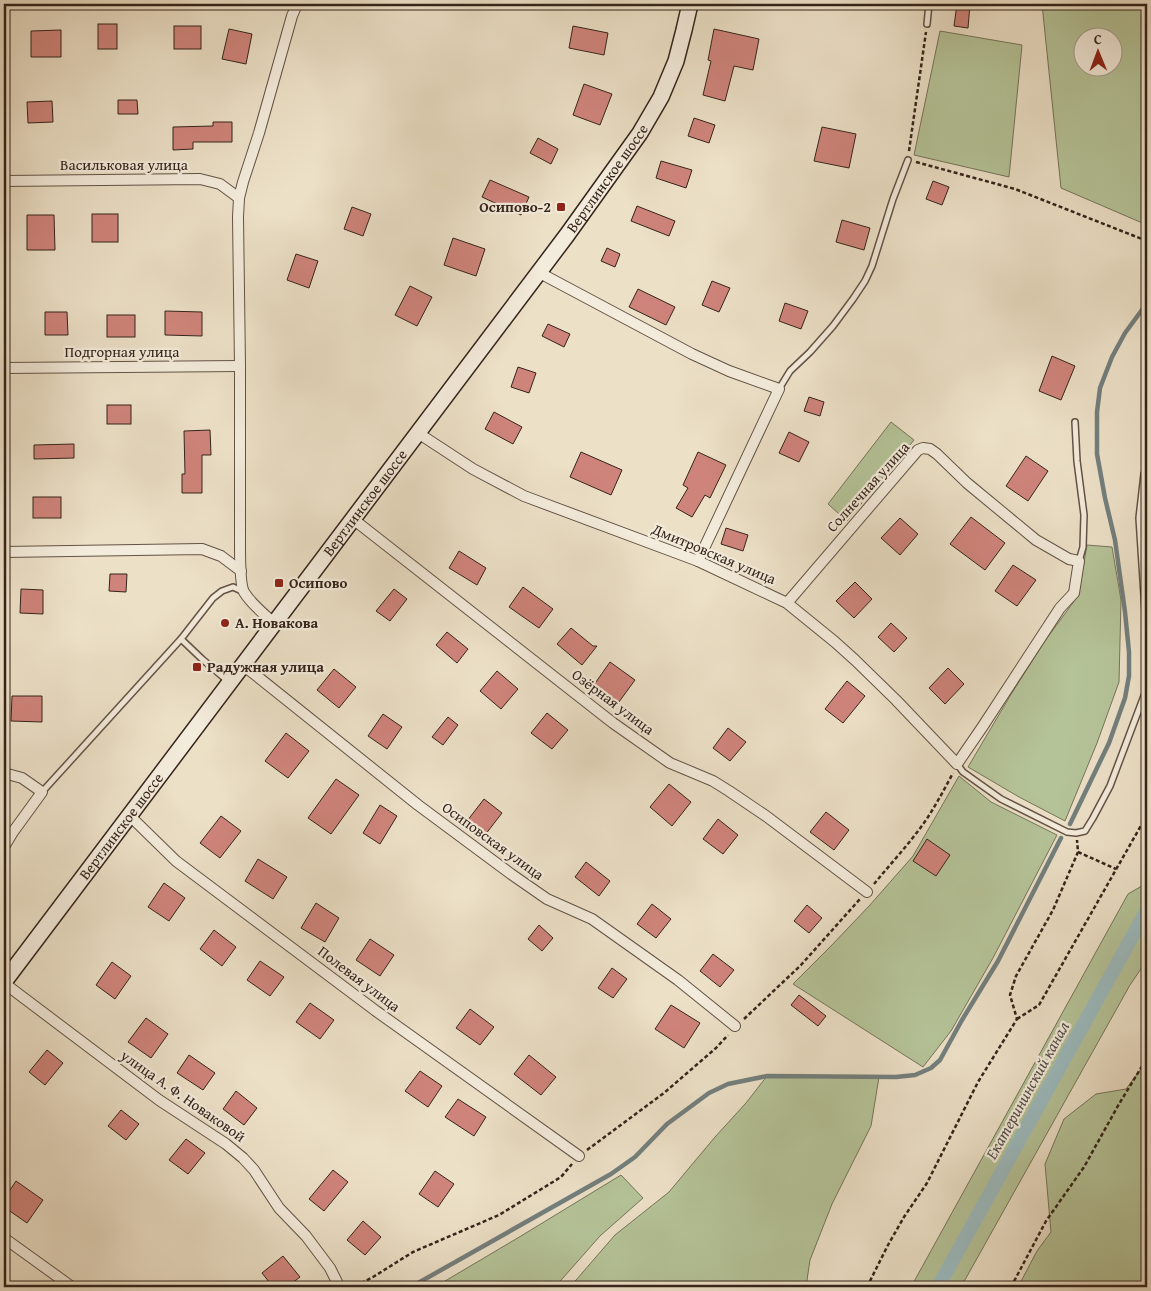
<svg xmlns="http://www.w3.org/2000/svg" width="1151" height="1291" viewBox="0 0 1151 1291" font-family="'Gentium Book Plus',serif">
<rect width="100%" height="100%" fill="#ece0c7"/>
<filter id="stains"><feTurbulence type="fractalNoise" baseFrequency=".004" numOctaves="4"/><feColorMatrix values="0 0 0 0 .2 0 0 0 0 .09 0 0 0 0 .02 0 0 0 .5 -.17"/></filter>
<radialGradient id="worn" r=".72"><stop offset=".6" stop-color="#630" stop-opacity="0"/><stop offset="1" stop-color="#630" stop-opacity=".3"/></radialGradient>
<g fill="#b5c398" stroke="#75745a" fill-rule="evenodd">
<path d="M1042 4H1147V225L1061 188ZM1084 38H1114V68H1084Z"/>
<path d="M940 31 1022 45 1009 177 914 155Z"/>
<path d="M891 422 914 440 847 521 828 504Z"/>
<path d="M1087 545 1112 547 1121 600 1119 682 1097 743 1065 821 1019 797 968 767 1010 696 1044 642 1078 596Z"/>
<path d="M959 776 991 802 1057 835 993 958 951 1031 923 1067 793 984 830 947 870 905 913 856Z"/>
<path d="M1147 883V960L1130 985 961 1287H911L1128 894Z"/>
<path d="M1147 1061V1287H1018L1037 1251 1051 1232 1045 1164 1064 1119 1096 1094 1126 1089Z"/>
<path d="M767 1076 879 1077 871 1126 832 1204 810 1260 806 1287H570L615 1235 669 1192 715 1137 746 1103Z"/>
<path d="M621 1175 643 1198 600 1236 555 1287H435L521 1236Z"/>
</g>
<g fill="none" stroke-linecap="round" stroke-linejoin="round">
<g stroke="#737f7d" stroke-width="4.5">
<path d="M1070 824 1109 743 1125 698 1129 676V652L1125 612 1115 540 1105 498 1097 454V412L1100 388 1112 357 1125 333 1147 303"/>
<path d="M411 1287 611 1174 635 1157 667 1124 709 1093 728 1084 767 1076 896 1077 915 1075 931 1068 940 1060 962 1020 998 961 1061 838"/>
</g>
<path stroke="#9cbbbf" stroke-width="14" d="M938 1287 1147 910"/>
</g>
<g fill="#cf847b" stroke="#35241b">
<path d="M957 4H970L968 28 954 26Z"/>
<rect x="98" y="24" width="19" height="25"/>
<rect x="174" y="26" width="27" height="23"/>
<path d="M573 26 608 33 604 55 569 48Z"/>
<path d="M229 29 252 34 246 64 222 59Z"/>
<path d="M714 29 759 39 753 70 734 66 725 101 703 95 711 61 708 60Z"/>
<path d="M61 30V57H31V31Z"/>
<path d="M584 84 612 94 600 125 573 115Z"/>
<path d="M118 100H137L138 114H118Z"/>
<path d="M52 101 53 122 28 123 27 102Z"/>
<path d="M694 118 715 125 709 143 688 136Z"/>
<path d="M213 122H232V142H193V149L173 150V127L213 126Z"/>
<path d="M822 127 856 134 849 168 814 161Z"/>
<path d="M538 138 558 149 551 164 530 153Z"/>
<path d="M661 161 692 170 686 188 656 178Z"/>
<path d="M490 180 529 197 521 215 482 197Z"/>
<path d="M933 181 949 187 942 205 926 199Z"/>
<path d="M637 206 675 221 669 236 631 221Z"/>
<path d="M352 207 371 214 363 236 344 229Z"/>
<rect x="92" y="214" width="26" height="28"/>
<path d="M27 215H54L55 250H27Z"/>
<path d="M842 220 870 228 864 250 836 242Z"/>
<path d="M453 238 485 249 476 276 444 265Z"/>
<path d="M607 248 620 254 615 267 601 261Z"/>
<path d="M296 254 318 261 309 288 287 280Z"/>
<path d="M712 281 730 288 719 312 702 305Z"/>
<path d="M410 286 432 297 417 326 395 315Z"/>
<path d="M638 289 675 307 666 325 629 307Z"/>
<path d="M785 303 808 311 801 329 779 321Z"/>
<path d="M165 311 202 312V336L165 335Z"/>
<path d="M45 312H67L68 335H45Z"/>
<rect x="107" y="315" width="28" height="22"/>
<path d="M548 324 570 334 564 347 542 336Z"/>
<path d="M1052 356 1075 366 1061 400 1039 391Z"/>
<path d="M518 367 536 373 529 393 511 387Z"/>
<path d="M809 397 824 402 820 416 804 411Z"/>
<rect x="107" y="405" width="24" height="19"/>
<path d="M494 412 522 427 513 444 485 429Z"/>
<path d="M210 430 211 455H202V493H182V474H185L184 431Z"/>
<path d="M789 432 809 442 799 462 779 453Z"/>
<path d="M74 444V458L34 459V445Z"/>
<path d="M581 452 622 470 611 495 570 477Z"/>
<path d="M698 452 726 465 710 498 705 495 692 517 676 508 688 488 683 485Z"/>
<path d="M1026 456 1048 471 1028 501 1006 486Z"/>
<rect x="33" y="497" width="28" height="21"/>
<path d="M971 517 1005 543 985 570 950 544Z"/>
<path d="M900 518 918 534 900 555 881 538Z"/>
<path d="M726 528 748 535 743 551 721 544Z"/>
<path d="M459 551 486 568 477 585 449 568Z"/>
<path d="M1013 565 1036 580 1017 606 995 591Z"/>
<path d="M110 574H127L126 592 109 591Z"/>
<path d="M855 582 872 599 854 618 836 601Z"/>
<path d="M523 587 553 609 539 628 509 607Z"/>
<path d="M21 589 43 590V614L20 613Z"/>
<path d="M394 589 407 599 390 621 376 611Z"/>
<path d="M891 623 907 638 894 652 878 637Z"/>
<path d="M571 628 593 646H597L582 665 557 644Z"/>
<path d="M447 632 468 649 457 663 436 645Z"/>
<path d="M610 662 635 680 616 706 591 689Z"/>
<path d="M948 668 964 684 945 704 929 688Z"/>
<path d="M334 669 356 687 339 708 317 690Z"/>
<path d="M497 671 518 689 501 709 480 691Z"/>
<path d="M847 681 865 696 843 723 825 709Z"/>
<path d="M12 696H42V722L11 721Z"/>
<path d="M547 713 568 730 552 749 531 733Z"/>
<path d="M383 714 402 727 387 749 368 736Z"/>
<path d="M448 717 458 725 443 745 432 737Z"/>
<path d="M728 728 746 742 730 761 713 748Z"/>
<path d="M286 733 309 751 288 778 265 761Z"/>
<path d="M336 779 359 795 331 834 308 818Z"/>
<path d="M669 784 691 802 672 826 650 807Z"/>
<path d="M484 799 502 813 485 835 467 821Z"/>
<path d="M380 805 397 816 380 844 363 833Z"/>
<path d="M826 812 849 830 834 850 810 832Z"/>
<path d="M221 816 241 831 220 858 200 843Z"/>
<path d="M718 819 738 835 723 854 703 839Z"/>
<path d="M927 839 950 855 936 876 913 861Z"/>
<path d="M258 859 287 877 273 899 245 881Z"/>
<path d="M586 862 610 881 599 896 575 877Z"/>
<path d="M164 883 185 898 169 921 148 907Z"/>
<path d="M316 903 339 918 325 942 301 928Z"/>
<path d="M652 904 671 919 656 938 637 924Z"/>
<path d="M807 905 822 918 809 933 794 921Z"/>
<path d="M539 925 553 938 542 951 528 939Z"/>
<path d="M214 930 236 947 222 966 200 949Z"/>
<path d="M370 939 394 955 380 976 356 960Z"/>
<path d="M713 954 734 970 720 987 700 971Z"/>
<path d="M260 961 284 977 270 996 247 980Z"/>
<path d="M112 962 131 976 115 999 96 985Z"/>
<path d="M612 968 627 979 613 998 598 988Z"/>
<path d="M799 995 826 1016 818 1026 791 1005Z"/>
<path d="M310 1003 334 1020 320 1039 296 1022Z"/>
<path d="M671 1005 700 1023 684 1048 655 1029Z"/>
<path d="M470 1009 494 1027 480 1045 456 1028Z"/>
<path d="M146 1018 168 1034 151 1058 128 1042Z"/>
<path d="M47 1050 63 1063 45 1085 29 1072Z"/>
<path d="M189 1055 215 1073 203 1090 177 1073Z"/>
<path d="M529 1055 556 1077 541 1095 514 1074Z"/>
<path d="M420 1071 442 1086 428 1107 405 1091Z"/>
<path d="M236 1091 257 1108 244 1125 223 1109Z"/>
<path d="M458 1099 486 1117 474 1136 445 1117Z"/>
<path d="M121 1110 139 1124 126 1140 108 1126Z"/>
<path d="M186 1139 205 1153 188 1174 169 1160Z"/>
<path d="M333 1170 348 1182 324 1211 309 1199Z"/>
<path d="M435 1171 454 1184 438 1207 419 1194Z"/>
<path d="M16 1181 43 1200 27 1223 4 1207V1199Z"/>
<path d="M363 1221 381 1237 365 1255 347 1240Z"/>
<path d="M283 1256 300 1277 287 1287H273L262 1273Z"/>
</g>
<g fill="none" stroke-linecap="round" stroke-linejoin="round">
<g stroke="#635346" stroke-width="8">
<g id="lane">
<path d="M927 24 929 4"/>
<path d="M779 389 790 371 810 352 833 326 853 299 865 281 872 266 893 199 908 160"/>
<path d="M1075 422 1077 461 1084 515 1083 547 1079 561"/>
<path d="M1144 474 1139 518 1147 642"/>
<path d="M181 639 202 659 229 682"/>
<path d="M957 764 963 772 1001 799 1067 832 1076 833 1085 831 1093 818 1110 786 1147 688"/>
<path d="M42 792 181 639 213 598 222 591 233 587 242 591"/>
</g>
</g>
<g stroke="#635346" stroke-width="12">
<g id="street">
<path d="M4 181 200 179 220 184 239 198"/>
<path d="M538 272 692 354 729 371 779 389 698 561"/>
<path d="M4 368 240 366"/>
<path d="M418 433 473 469 524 496 698 561 787 603 835 642 855 660 896 700 957 764 983 726 1060 608 1074 593 1079 561 1069 559 1036 540 967 483 937 454 930 449 923 448 918 450 787 603"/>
<path d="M353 519 613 723 670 763 713 781 729 791 766 816 867 892"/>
<path d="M4 552 202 549 221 556 241 571"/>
<path d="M274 623C264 614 251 604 244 592 240 585 240 555 240 546V366L238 217 239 198 243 182 259 133 292 16 297 4"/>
<path d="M243 665 418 805 511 874 547 899 592 919 678 980 735 1026"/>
<path d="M4 773 22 778 42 792 13 832 4 847"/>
<path d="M129 815 176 861 376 1011 579 1156"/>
<path d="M4 983 159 1100 226 1144 243 1158 254 1170 279 1208 306 1236 330 1268 337 1282"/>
<path d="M4 1238 72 1287"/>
</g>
</g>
<g stroke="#35241b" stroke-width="18">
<g id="secondary">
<path id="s1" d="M4 982 567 235 640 133 661 97 676 61 684 30 690 4"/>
</g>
</g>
<g stroke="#35241b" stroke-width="2.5" stroke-dasharray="4 2.5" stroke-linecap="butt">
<path d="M909 151 926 32"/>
<path d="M916 162 1015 189 1147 241"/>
<path d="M1078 852 1116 869"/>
<path d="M874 884C892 862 912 841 928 817 937 803 945 788 953 773"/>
<path d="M744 1019 801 965 860 899"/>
<path d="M1017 1019 1039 1005 1147 815"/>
<path d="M587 1150 664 1093 716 1048 728 1035"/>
<path d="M349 1284 356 1286 373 1277 413 1252 499 1215 561 1177 572 1164"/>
<path d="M867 1287 888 1245 904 1217 927 1183 978 1082 1017 1019 1010 995 1016 976 1053 910 1078 852 1077 840"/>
<path d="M1011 1287 1046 1221 1084 1167 1119 1104 1147 1058"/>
</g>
<use href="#lane" stroke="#f3ebdb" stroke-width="5"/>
<use href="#street" stroke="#f3ebdb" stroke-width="10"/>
<use href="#secondary" stroke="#f3ebdb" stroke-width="15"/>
</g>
<g fill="#8f2418" stroke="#f3ebdb" stroke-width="2">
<rect x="556" y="202" width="10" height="10" rx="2.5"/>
<rect x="274" y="578" width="10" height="10" rx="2.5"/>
<circle cx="225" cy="623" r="5"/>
<rect x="192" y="662" width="10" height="10" rx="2.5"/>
</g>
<g text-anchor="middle" stroke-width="4.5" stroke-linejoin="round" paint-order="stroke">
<g font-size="15" fill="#35241b" stroke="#f3ebdb">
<text x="124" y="170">Васильковая улица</text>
<text dy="5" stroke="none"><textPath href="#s1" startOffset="1005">Вертлинское шоссе</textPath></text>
<text x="122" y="357">Подгорная улица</text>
<text transform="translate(868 487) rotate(-48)" y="5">Солнечная улица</text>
<text dy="5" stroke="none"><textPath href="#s1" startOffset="600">Вертлинское шоссе</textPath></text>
<text transform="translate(714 554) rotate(23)" y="5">Дмитровская улица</text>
<text transform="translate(613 702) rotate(37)" y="5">Озёрная улица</text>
<text dy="5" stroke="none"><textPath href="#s1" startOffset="195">Вертлинское шоссе</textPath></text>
<text transform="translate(493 841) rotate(36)" y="5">Осиповская улица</text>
<text transform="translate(359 979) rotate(37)" y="5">Полевая улица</text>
<text transform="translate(183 1096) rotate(35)" y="5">улица А. Ф. Новаковой</text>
</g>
<g font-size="15" font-weight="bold" fill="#35241b" stroke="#f3ebdb" text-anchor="start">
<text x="551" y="212" text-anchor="end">Осипово-2</text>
<text x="289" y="588">Осипово</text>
<text x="235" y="628">А. Новакова</text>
<text x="207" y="672">Радужная улица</text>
</g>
<g font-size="16" font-style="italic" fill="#54514c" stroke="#f3ebdb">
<text transform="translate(1027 1090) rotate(-61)" y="6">Екатерининский канал</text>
</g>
</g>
<rect width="1151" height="1291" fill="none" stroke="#ece0c7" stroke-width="20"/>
<rect x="5" y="5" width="1141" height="1281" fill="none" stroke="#35241b" stroke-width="2.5"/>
<rect x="10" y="10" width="1131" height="1271" fill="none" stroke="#35241b"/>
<g transform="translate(1098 52) rotate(359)"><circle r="24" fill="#f3ebdb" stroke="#a79b8e"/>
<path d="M0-4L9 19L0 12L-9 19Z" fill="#8f2418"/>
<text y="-8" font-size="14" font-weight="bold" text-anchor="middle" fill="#35241b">С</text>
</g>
<rect width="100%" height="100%" filter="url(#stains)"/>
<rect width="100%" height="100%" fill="url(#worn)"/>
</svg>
